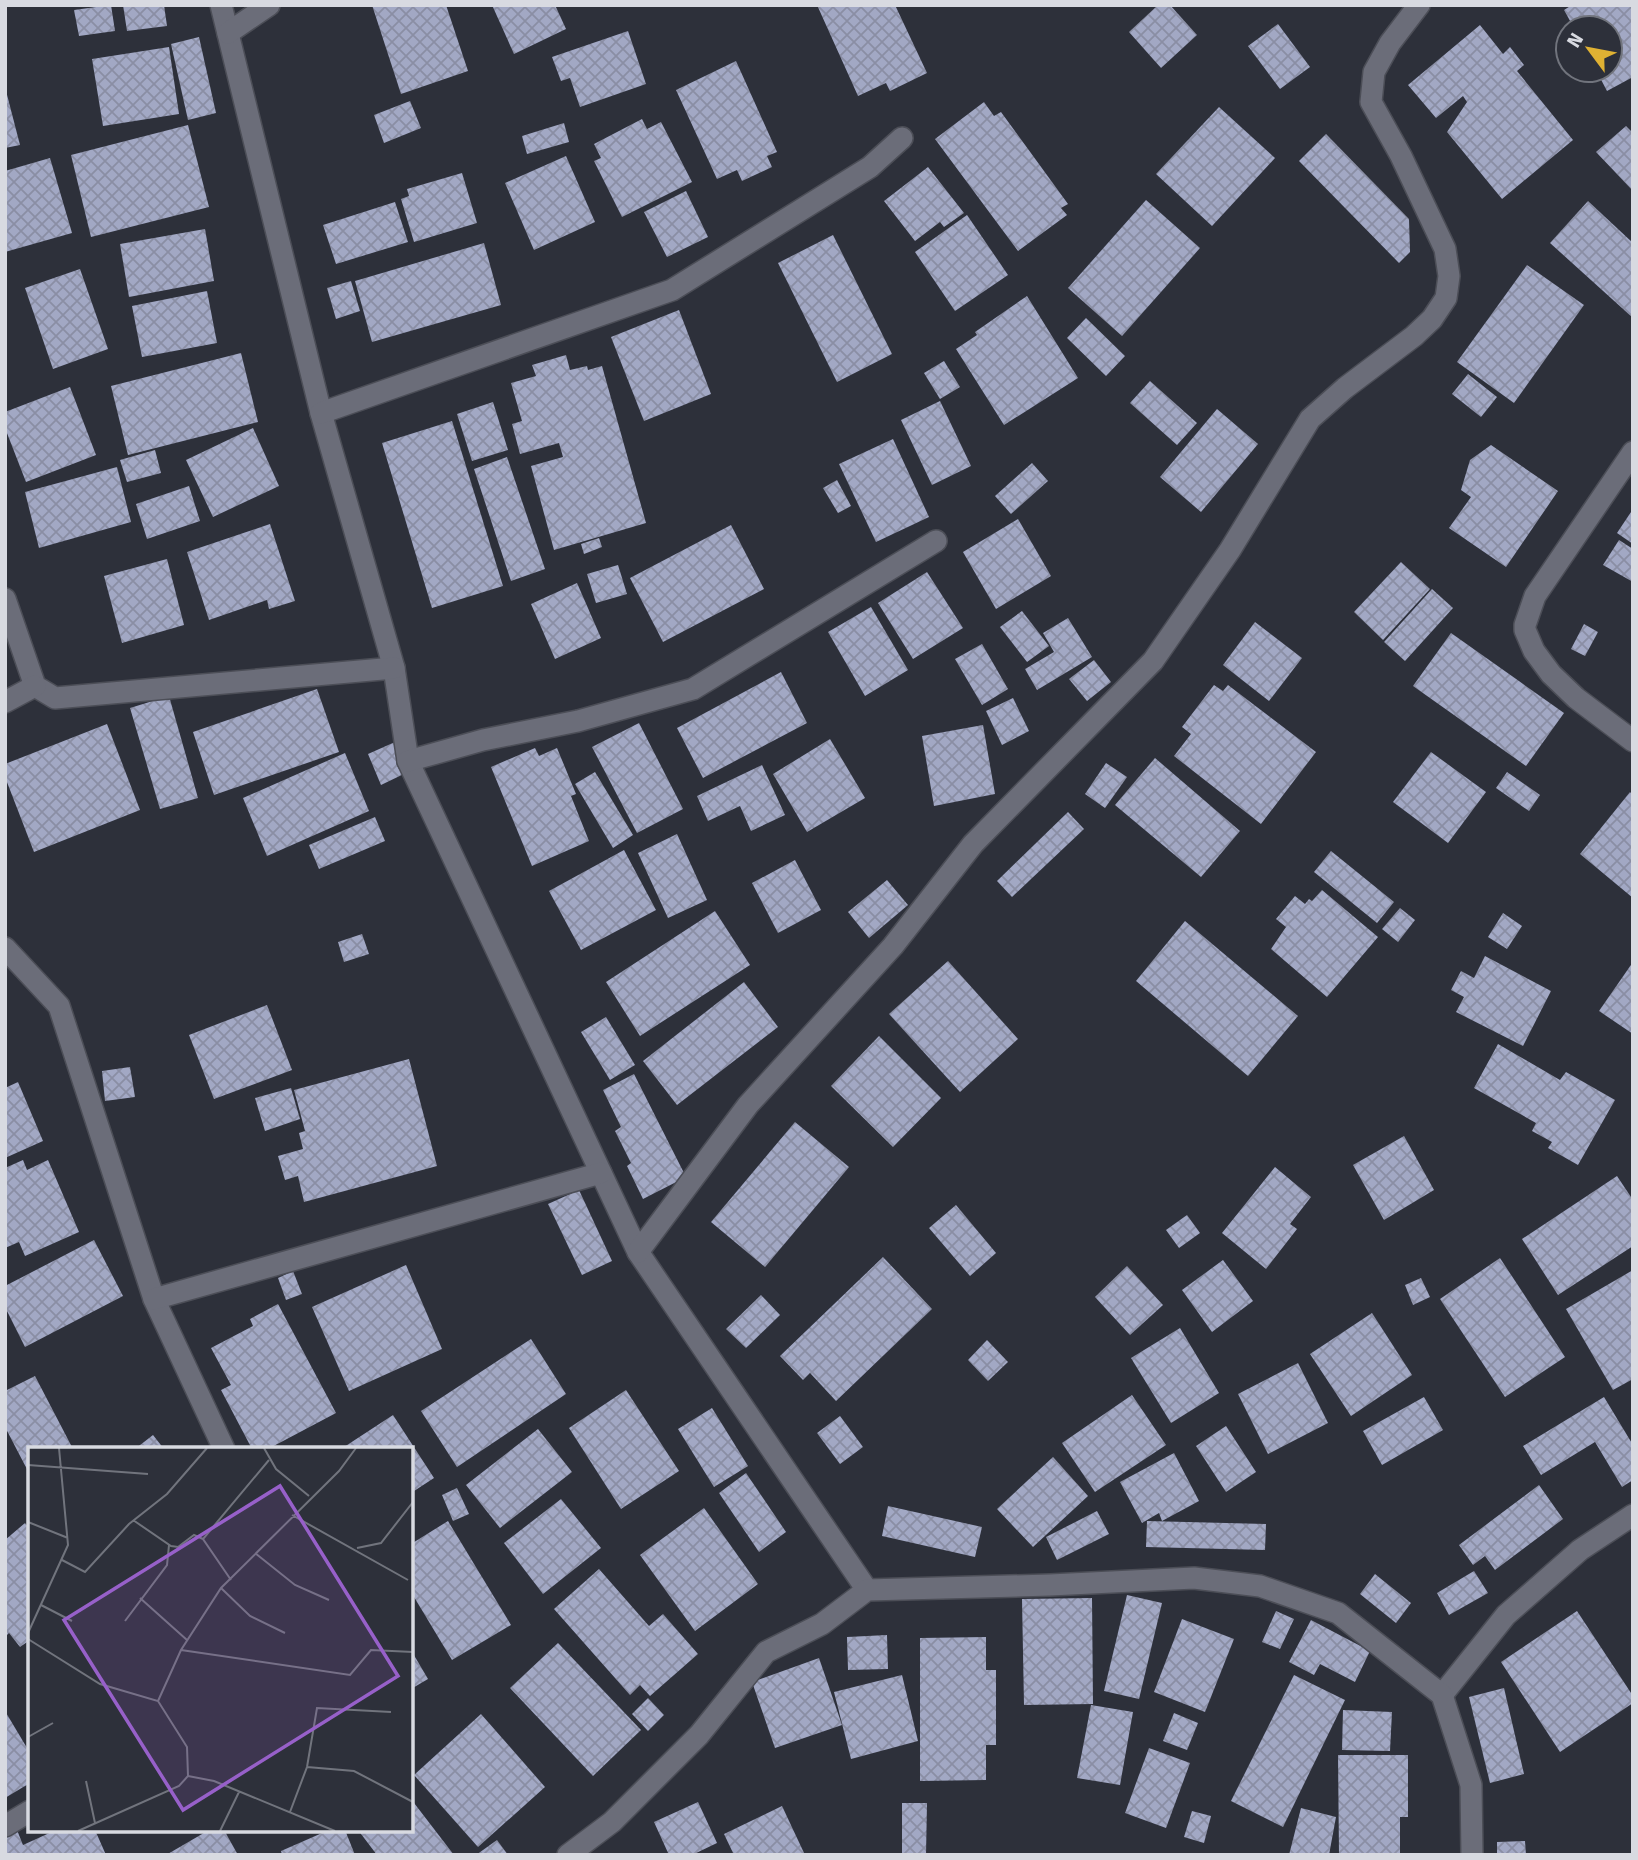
<svg xmlns="http://www.w3.org/2000/svg" width="1638" height="1860" viewBox="0 0 1638 1860" font-family="'Fira Sans',sans-serif">
<defs>
<pattern id="building-cross-hatch" width="8" height="8" patternUnits="userSpaceOnUse" patternTransform="scale(1.75)"><rect width="8" height="8" fill="#a2a8c4"/><path d="M0 0l8 8M0 8l8-8" fill="none" stroke="#8a8ea4"/></pattern>
</defs>
<rect width="100%" height="100%" fill="#2d303a"/>
<g fill="url(#building-cross-hatch)">
<path d="M111 5 115 31 79 36 74 10Z"/>
<path d="M123 5H164L167 26 127 31Z"/>
<path d="M372 5H446L468 71 401 94Z"/>
<path d="M492 5H555L566 29 514 54Z"/>
<path d="M817 5H895L927 73 890 91 886 83 858 96Z"/>
<path d="M1158 5H1170L1197 35 1161 68 1129 32Z"/>
<path d="M1572 5H1633V77L1607 91 1596 70H1610V28H1574L1564 10Z"/>
<path d="M1278 24 1310 67 1280 89 1248 46Z"/>
<path d="M1480 25 1503 54 1510 47 1524 65 1517 71 1573 140 1502 199 1447 132 1467 102 1463 96 1436 118 1408 85Z"/>
<path d="M628 31 646 84 580 107 570 78 561 81 552 57Z"/>
<path d="M199 37 216 113 188 120 171 44Z"/>
<path d="M169 47 179 114 103 126 92 59Z"/>
<path d="M736 61 777 152 767 156 772 167 742 181 737 170 717 179 676 90Z"/>
<path d="M5 87 20 145 5 148Z"/>
<path d="M410 101 421 128 384 143 374 115Z"/>
<path d="M984 102 994 116 1001 112 1068 204 1061 208 1067 215 1018 251 935 139Z"/>
<path d="M1219 107 1275 158 1212 226 1156 174Z"/>
<path d="M642 119 647 129 661 122 692 182 622 217 594 161 601 158 594 144Z"/>
<path d="M564 123 569 142 527 154 522 136Z"/>
<path d="M188 125 209 207 91 237 71 155Z"/>
<path d="M1626 126 1631 131 1633 130V191L1596 152Z"/>
<path d="M1326 134 1409 219 1410 252 1399 263 1299 161Z"/>
<path d="M566 156 595 222 534 250 505 183Z"/>
<path d="M50 158 72 233 5 252V171Z"/>
<path d="M928 167 964 213 944 227 940 222 915 241 884 201Z"/>
<path d="M462 173 477 223 414 242 401 199 409 196 407 189Z"/>
<path d="M686 191 708 237 667 257 644 212Z"/>
<path d="M1146 200 1200 248 1122 336 1068 288Z"/>
<path d="M1588 201 1633 243V318L1550 243Z"/>
<path d="M395 202 408 242 336 264 323 225Z"/>
<path d="M967 215 1008 275 955 311 915 252Z"/>
<path d="M205 229 214 281 129 297 120 244Z"/>
<path d="M833 235 892 354 837 382 778 263Z"/>
<path d="M484 243 501 305 372 342 355 281Z"/>
<path d="M1527 265 1584 305 1514 403 1457 362Z"/>
<path d="M80 269 108 349 53 369 25 288Z"/>
<path d="M351 281 360 311 336 319 327 288Z"/>
<path d="M207 291 217 343 142 357 132 306Z"/>
<path d="M1027 296 1078 378 1004 425 956 349 977 335 975 332Z"/>
<path d="M679 310 711 394 644 421 611 337Z"/>
<path d="M1086 318 1125 356 1106 376 1067 338Z"/>
<path d="M241 353 258 422 128 455 111 386Z"/>
<path d="M566 355 570 370 587 366 588 370 602 366 646 523 554 550 531 466 563 457 559 443 520 454 512 424 522 421 511 383 536 376 532 365Z"/>
<path d="M944 361 960 387 940 399 924 373Z"/>
<path d="M1468 374 1497 397 1481 417 1452 394Z"/>
<path d="M1150 381 1197 423 1177 445 1130 403Z"/>
<path d="M70 387 96 455 26 482 5 428V412Z"/>
<path d="M940 401 971 466 932 485 901 420Z"/>
<path d="M493 402 508 450 472 461 457 414Z"/>
<path d="M1217 409 1258 444 1201 512 1160 477Z"/>
<path d="M452 421 503 586 432 608 382 443Z"/>
<path d="M253 428 279 486 213 517 186 460Z"/>
<path d="M893 439 929 517 876 542 839 464Z"/>
<path d="M1491 445 1558 491 1506 567 1449 528 1471 497 1461 490 1470 460Z"/>
<path d="M155 450 161 473 127 482 120 460Z"/>
<path d="M507 457 545 569 511 581 474 469Z"/>
<path d="M1032 463 1048 481 1011 514 995 496Z"/>
<path d="M117 467 131 522 39 548 25 492Z"/>
<path d="M837 480 851 506 838 513 823 488Z"/>
<path d="M189 486 200 521 147 539 136 504Z"/>
<path d="M1633 509V544L1617 533Z"/>
<path d="M1018 519 1051 576 996 609 963 552Z"/>
<path d="M270 524 295 601 269 609 267 600 209 620 187 552Z"/>
<path d="M731 525 764 589 663 642 630 578Z"/>
<path d="M599 538 602 547 584 554 581 544Z"/>
<path d="M1619 540 1633 549V582L1603 565Z"/>
<path d="M167 559 184 625 122 643 104 576Z"/>
<path d="M1401 562 1430 589 1383 640 1354 612Z"/>
<path d="M618 565 627 594 596 603 587 574Z"/>
<path d="M927 572 963 628 913 659 878 603Z"/>
<path d="M577 583 601 638 555 659 531 604Z"/>
<path d="M1432 589 1453 608 1405 661 1384 642Z"/>
<path d="M871 607 908 670 865 696 828 632Z"/>
<path d="M1022 611 1049 646 1027 662 1000 627Z"/>
<path d="M1068 618 1092 657 1037 690 1025 669 1054 652 1043 633Z"/>
<path d="M1255 622 1302 658 1269 701 1223 665Z"/>
<path d="M1584 624 1598 632 1585 656 1571 649Z"/>
<path d="M1451 633 1564 713 1526 766 1413 686Z"/>
<path d="M982 644 1008 689 982 705 955 659Z"/>
<path d="M1094 660 1111 682 1087 701 1069 679Z"/>
<path d="M781 672 807 723 703 778 677 728Z"/>
<path d="M1214 685 1223 691 1228 685 1316 752 1261 824 1174 756 1191 734 1182 727Z"/>
<path d="M317 689 339 752 214 795 193 732Z"/>
<path d="M169 696 198 798 160 809 130 708Z"/>
<path d="M1013 698 1029 731 1002 745 986 711Z"/>
<path d="M639 723 683 809 637 833 592 747Z"/>
<path d="M107 724 140 810 34 852 5 777V764Z"/>
<path d="M983 725 995 794 934 806 922 736Z"/>
<path d="M830 739 865 798 807 832 773 774Z"/>
<path d="M395 742 408 772 381 785 368 754Z"/>
<path d="M535 748 539 756 557 748 576 794 571 796 589 841 532 866 491 767Z"/>
<path d="M1431 752 1486 792 1448 843 1393 802Z"/>
<path d="M345 753 369 811 267 856 243 798Z"/>
<path d="M1155 758 1240 831 1201 877 1115 805Z"/>
<path d="M1106 763 1127 777 1105 808 1085 794Z"/>
<path d="M762 765 785 815 751 831 740 806 708 821 697 796Z"/>
<path d="M595 772 633 835 613 848 575 784Z"/>
<path d="M1507 772 1540 795 1529 811 1496 788Z"/>
<path d="M1630 792 1633 795V898L1580 854Z"/>
<path d="M1068 812 1084 829 1012 897 997 881Z"/>
<path d="M375 817 385 841 319 869 309 845Z"/>
<path d="M677 834 707 900 668 918 638 853Z"/>
<path d="M624 850 656 910 581 950 549 891Z"/>
<path d="M1331 851 1394 902 1377 923 1314 872Z"/>
<path d="M795 860 821 910 778 933 752 883Z"/>
<path d="M887 880 908 905 869 938 848 912Z"/>
<path d="M1322 890 1378 937 1327 997 1271 949 1286 927 1276 919 1295 896 1305 904 1309 899 1312 901Z"/>
<path d="M1400 908 1415 920 1398 942 1382 929Z"/>
<path d="M715 911 750 965 640 1036 606 982Z"/>
<path d="M1503 913 1522 926 1507 949 1488 937Z"/>
<path d="M1185 921 1298 1016 1248 1076 1136 981Z"/>
<path d="M362 934 369 954 344 962 338 942Z"/>
<path d="M1485 956 1551 991 1523 1046 1456 1012 1464 997 1451 990 1461 971 1474 978Z"/>
<path d="M948 961 1018 1039 960 1092 889 1014Z"/>
<path d="M1633 962V1034L1599 1011Z"/>
<path d="M744 982 778 1027 677 1105 643 1061Z"/>
<path d="M267 1005 292 1070 214 1099 189 1035Z"/>
<path d="M606 1017 635 1065 610 1080 581 1032Z"/>
<path d="M879 1036 941 1098 893 1147 831 1086Z"/>
<path d="M1498 1044 1560 1080 1566 1072 1615 1100 1578 1165 1548 1148 1552 1142 1532 1131 1536 1123 1474 1088Z"/>
<path d="M409 1059 437 1166 304 1202 298 1176 285 1180 278 1156 303 1149 299 1133 305 1131 294 1090Z"/>
<path d="M130 1067 135 1097 105 1101 102 1071Z"/>
<path d="M634 1074 686 1177 643 1199 627 1166 631 1163 615 1131 621 1127 603 1090Z"/>
<path d="M18 1082 43 1141 5 1158V1088Z"/>
<path d="M291 1088 300 1119 265 1131 255 1098Z"/>
<path d="M795 1122 849 1167 765 1267 711 1222Z"/>
<path d="M1404 1136 1434 1190 1384 1220 1353 1165Z"/>
<path d="M23 1160 27 1170 48 1160 79 1232 25 1256 19 1242 5 1248V1168Z"/>
<path d="M1275 1167 1311 1197 1290 1224 1297 1229 1266 1269 1222 1233Z"/>
<path d="M1617 1176 1633 1200V1246L1558 1295 1522 1239Z"/>
<path d="M579 1190 612 1261 582 1275 548 1204Z"/>
<path d="M956 1205 996 1253 970 1276 929 1228Z"/>
<path d="M1187 1215 1200 1233 1179 1248 1166 1230Z"/>
<path d="M94 1240 123 1296 25 1347 5 1307V1286Z"/>
<path d="M883 1257 932 1309 836 1401 810 1373 803 1380 780 1356Z"/>
<path d="M1500 1258 1565 1357 1505 1397 1440 1299Z"/>
<path d="M1223 1260 1253 1301 1212 1332 1182 1290Z"/>
<path d="M406 1265 442 1349 349 1391 312 1307Z"/>
<path d="M1127 1266 1163 1305 1130 1335 1095 1297Z"/>
<path d="M1633 1270V1379L1613 1390 1566 1309Z"/>
<path d="M293 1271 302 1294 286 1300 278 1278Z"/>
<path d="M1421 1278 1430 1297 1413 1305 1405 1285Z"/>
<path d="M761 1295 780 1315 746 1348 726 1329Z"/>
<path d="M278 1304 336 1413 268 1449H252L221 1390 231 1385 211 1348 253 1326 250 1319Z"/>
<path d="M1372 1313 1412 1375 1351 1416 1310 1354Z"/>
<path d="M1180 1328 1219 1393 1171 1423 1131 1358Z"/>
<path d="M531 1339 566 1394 457 1467 421 1411Z"/>
<path d="M987 1340 1008 1362 988 1381 968 1360Z"/>
<path d="M1298 1363 1328 1423 1268 1454 1238 1394Z"/>
<path d="M35 1376 73 1449H30V1475L5 1427V1391Z"/>
<path d="M626 1390 679 1471 621 1509 569 1428Z"/>
<path d="M1132 1395 1166 1445 1095 1492 1062 1443Z"/>
<path d="M1424 1397 1443 1430 1382 1465 1363 1431Z"/>
<path d="M1604 1397 1633 1445V1480L1622 1487 1595 1442 1541 1475 1523 1446Z"/>
<path d="M712 1408 748 1466 714 1487 678 1429Z"/>
<path d="M393 1415 434 1478 411 1493V1449H341Z"/>
<path d="M840 1416 863 1447 840 1464 817 1433Z"/>
<path d="M1226 1426 1256 1472 1226 1492 1196 1446Z"/>
<path d="M538 1429 572 1472 500 1528 466 1485Z"/>
<path d="M153 1435 164 1449H135Z"/>
<path d="M1174 1453 1199 1501 1162 1521 1159 1513 1142 1523 1120 1482Z"/>
<path d="M1053 1457 1088 1496 1033 1547 997 1509Z"/>
<path d="M746 1473 786 1532 759 1552 719 1493Z"/>
<path d="M1539 1485 1563 1519 1495 1570 1485 1556 1473 1565 1459 1545Z"/>
<path d="M457 1488 469 1514 453 1521 442 1495Z"/>
<path d="M561 1499 601 1548 543 1594 504 1543Z"/>
<path d="M888 1506 982 1527 975 1557 882 1536Z"/>
<path d="M704 1508 758 1584 695 1631 640 1555Z"/>
<path d="M1097 1511 1109 1534 1057 1560 1046 1537Z"/>
<path d="M448 1521 511 1625 452 1660 411 1592V1544Z"/>
<path d="M1147 1521 1266 1524 1265 1550 1146 1547Z"/>
<path d="M25 1523 30 1529V1640L20 1647 9 1633 5 1637V1540Z"/>
<path d="M599 1569 649 1626 663 1614 698 1654 650 1696 640 1685 630 1695 554 1609Z"/>
<path d="M1474 1571 1488 1593 1449 1615 1437 1593Z"/>
<path d="M1375 1574 1411 1603 1396 1623 1360 1594Z"/>
<path d="M1127 1595 1162 1603 1139 1699 1104 1691Z"/>
<path d="M1092 1598 1093 1704 1024 1705 1022 1599Z"/>
<path d="M1276 1611 1294 1619 1280 1649 1262 1642Z"/>
<path d="M1577 1611 1633 1696V1703L1560 1752 1501 1662Z"/>
<path d="M1182 1619 1234 1639 1205 1712 1154 1692Z"/>
<path d="M1311 1620 1370 1651 1355 1682 1320 1664 1314 1675 1289 1662Z"/>
<path d="M887 1635 888 1669 848 1670 847 1637Z"/>
<path d="M986 1637V1670H996V1745H986V1780L920 1781V1638Z"/>
<path d="M558 1643 641 1730 593 1776 510 1688Z"/>
<path d="M411 1650 428 1679 411 1689Z"/>
<path d="M819 1658 842 1725 775 1748 752 1682Z"/>
<path d="M902 1675 918 1741 851 1759 834 1692Z"/>
<path d="M1294 1675 1345 1700 1283 1827 1231 1801Z"/>
<path d="M1504 1688 1524 1774 1490 1783 1469 1697Z"/>
<path d="M648 1698 664 1715 648 1731 632 1714Z"/>
<path d="M1091 1705 1133 1712 1120 1785 1077 1778Z"/>
<path d="M1343 1710 1392 1712 1390 1751 1342 1750Z"/>
<path d="M5 1711 30 1753V1783L5 1798Z"/>
<path d="M1174 1713 1198 1723 1187 1750 1163 1741Z"/>
<path d="M481 1714 545 1787 478 1847 414 1775Z"/>
<path d="M1149 1748 1190 1763 1166 1828 1125 1813Z"/>
<path d="M1338 1755H1408V1817H1400V1855H1339Z"/>
<path d="M411 1799 454 1855H377L358 1830H411Z"/>
<path d="M698 1802 717 1843 692 1855H669L654 1822Z"/>
<path d="M902 1803H927L926 1855H902Z"/>
<path d="M782 1806 805 1855H734L724 1834Z"/>
<path d="M1301 1808 1336 1817 1329 1855H1289Z"/>
<path d="M1192 1811 1211 1816 1204 1843 1184 1837Z"/>
<path d="M17 1830 23 1845 56 1830H95L106 1855H5V1835Z"/>
<path d="M209 1830H224L238 1855H166Z"/>
<path d="M329 1830H345L355 1855H282L281 1851Z"/>
<path d="M497 1840 508 1855H476Z"/>
<path d="M1525 1841 1526 1855H1497V1842Z"/>
</g>
<g fill="none" stroke-linecap="round" stroke-linejoin="round">
<g stroke="#4c4e57" stroke-width="24">
<g id="street">
<path d="M221 5 321 413 394 668 408 761 638 1252 867 1590"/>
<path d="M228 33 269 5"/>
<path d="M321 413 672 290 870 167 902 138"/>
<path d="M1633 452 1535 596 1525 625V630L1534 651 1551 674 1576 698 1633 741"/>
<path d="M5 599 35 686 55 698 394 668"/>
<path d="M5 702 35 686"/>
<path d="M408 761 483 740 578 721 693 689 936 541"/>
<path d="M5 948 59 1006 154 1299 224 1449"/>
<path d="M638 1252 748 1105 893 946 973 844 1153 661 1230 550 1310 419 1345 388 1414 336 1432 319 1446 298 1449 276 1445 249 1401 156 1371 102 1374 72 1390 43 1419 5"/>
<path d="M154 1299 601 1173"/>
<path d="M1442 1695 1506 1615 1580 1550 1633 1515"/>
<path d="M5 1826 30 1811"/>
<path d="M568 1855 612 1822 699 1735 766 1652 822 1624 867 1590 1050 1585 1194 1578 1260 1586 1338 1613 1442 1695 1471 1785 1472 1855"/>
</g>
</g>
<use href="#street" stroke="#6b6d79" stroke-width="21"/>
</g>
<g transform="translate(28 1447)">
<rect width="385" height="385" fill="#2d303a"/>
<path fill="none" stroke="#71747d" stroke-width="2" d="M236 1 248 22 281 49M0 18 120 27M264 68 380 133M105 73 143 99 150 100 166 88 175 92M0 75 40 91M329 101 353 96 385 55M227 106 267 138 301 153M34 113 57 125 101 77 139 47 179 1M203 133 175 92 241 13M193 141 222 169 257 186M112 151 159 193M13 158 44 174M97 174 139 118 141 98M0 186 40 98 31 1M0 192 72 237 130 254 159 300 160 329 151 339 50 384M153 203 322 228 343 203 385 205M130 254 153 203 193 141 311 24 328 1M0 290 25 276M279 320 326 324 385 355M160 329 186 334 307 384M58 334 67 376M262 365 279 320 289 261 363 265M192 384 211 345"/>
<path fill="#9760c9" fill-opacity="0.15" stroke="#9760c9" stroke-width="3.5" d="M252 39 370 229 155 363 36 173Z"/>
<rect width="385" height="385" fill="none" stroke="#d8dae1" stroke-width="3.5"/>
</g>
<rect width="1638" height="1860" fill="none" stroke="#d8dae1" stroke-width="14"/>
<g transform="translate(1589 49) rotate(302)"><circle r="33" fill="#2d303a" stroke="#71747d" stroke-width="2"/>
<path d="M0-5L12 26L0 18L-12 26Z" fill="#dfb133"/>
<text y="-10" font-size="19" font-weight="bold" text-anchor="middle" fill="#d8dae1">N</text>
</g>
</svg>
